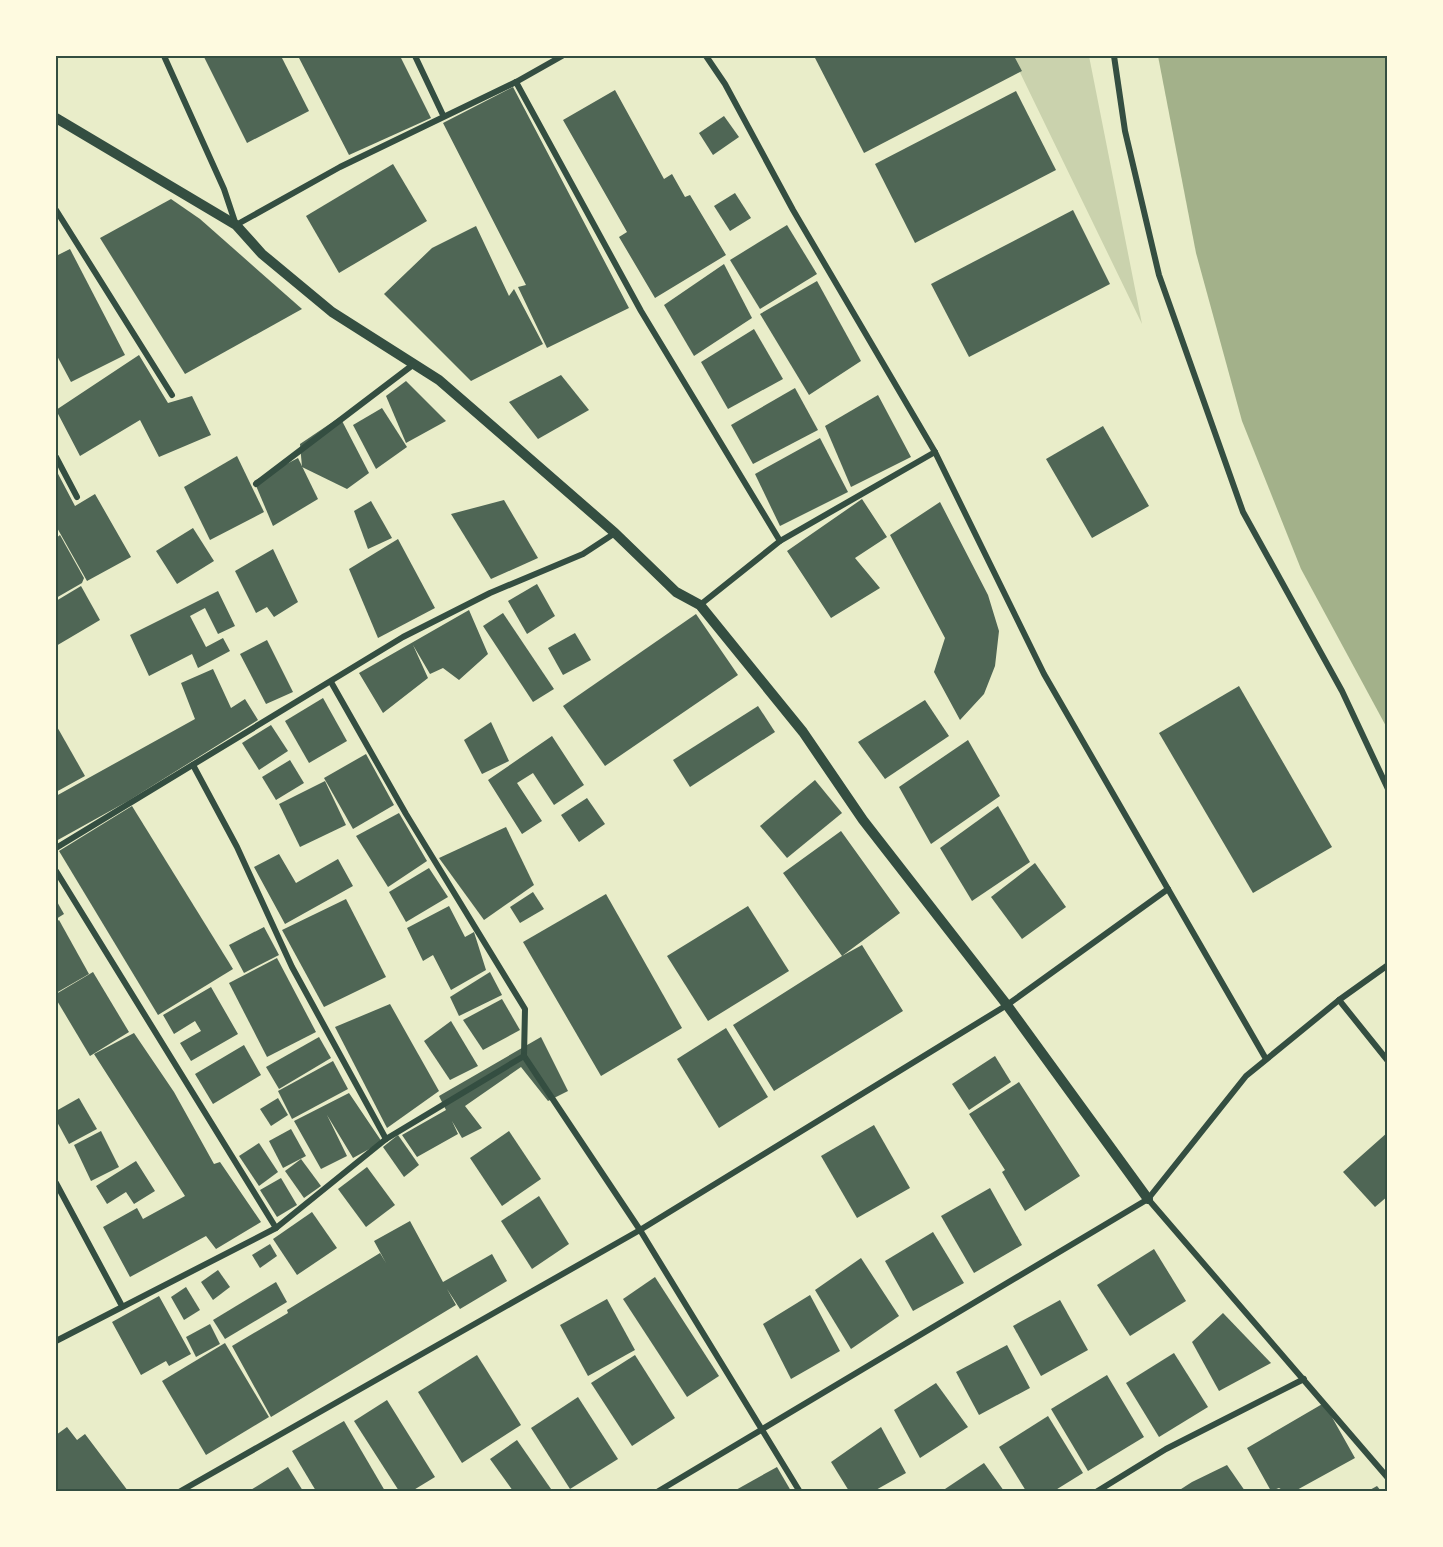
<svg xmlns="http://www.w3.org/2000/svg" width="1443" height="1547" viewBox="0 0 1443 1547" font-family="'Titillium Web',sans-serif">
<rect width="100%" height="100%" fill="#e9edc9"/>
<path fill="#cad2ad" d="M1012 56H1089L1142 324 1127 293Z"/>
<path fill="#a3b18a" d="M1158 56H1387V728L1301 569 1242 421 1196 253Z"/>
<g fill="#4f6655">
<path d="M206 56H281L309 111 247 143 204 57Z"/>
<path d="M298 56H400L431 118 349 155Z"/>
<path d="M814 56H1014L1022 71 864 153Z"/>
<path d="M513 87 629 308 547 348 518 287 526 285 443 123Z"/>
<path d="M615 90 664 179 672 174 685 197 690 195 726 255 655 298 619 237 627 232 563 120Z"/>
<path d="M1016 91 1056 170 915 243 875 164Z"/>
<path d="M724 116 739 137 713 155 699 133Z"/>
<path d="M393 164 427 221 339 273 306 216Z"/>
<path d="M735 193 751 218 730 231 714 206Z"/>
<path d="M171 199 200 219 302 309 185 374 100 238Z"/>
<path d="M1073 210 1110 284 969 357 931 284Z"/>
<path d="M787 225 817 274 760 309 730 260Z"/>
<path d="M476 226 509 296 514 289 543 344 471 381 384 294 432 248Z"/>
<path d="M70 249 125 355 71 382 56 354V256Z"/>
<path d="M724 264 752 318 694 356 664 305Z"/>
<path d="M817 281 861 361 809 395 760 314Z"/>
<path d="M754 329 783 379 728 409 701 362Z"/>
<path d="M139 355 168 403 192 396 211 435 159 457 140 420 80 456 56 410Z"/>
<path d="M561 375 589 410 538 439 509 402Z"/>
<path d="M406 381 446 421 406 443 386 396Z"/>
<path d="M795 388 818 430 753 464 731 425Z"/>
<path d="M878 395 911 457 851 487 825 426Z"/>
<path d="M382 408 407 447 376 469 353 425Z"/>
<path d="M340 417 369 473 347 489 302 467 300 444Z"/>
<path d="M1103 426 1149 506 1092 538 1046 459Z"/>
<path d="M820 438 848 492 780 526 755 474Z"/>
<path d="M237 456 264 512 210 540 184 487Z"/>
<path d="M298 458 318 499 273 526 254 481Z"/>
<path d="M56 470 75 506 95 494 131 557 87 581 56 526Z"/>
<path d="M862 499 887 537 855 558 880 588 831 618 787 551Z"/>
<path d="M504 500 538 558 491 579 451 514Z"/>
<path d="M371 501 392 538 368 549 354 511Z"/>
<path d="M940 502 988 595 999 631 995 666 984 694 960 720 934 672 945 638 890 535Z"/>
<path d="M193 528 214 561 177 584 156 551Z"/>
<path d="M60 535 84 578 82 583 56 598V538Z"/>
<path d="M398 539 435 608 378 638 349 569Z"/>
<path d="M273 549 298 602 274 617 267 607 256 613 235 571Z"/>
<path d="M537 584 555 616 527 634 508 601Z"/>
<path d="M81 586 100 620 56 646V601Z"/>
<path d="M218 591 235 626 218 634 205 608 190 616 206 647 223 638 230 651 198 668 192 654 149 676 130 635Z"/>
<path d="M469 610 488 654 459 680 443 668 430 674 413 645 428 678 383 713 359 673Z"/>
<path d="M503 613 554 689 533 702 483 626Z"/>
<path d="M696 614 738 675 605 766 563 706Z"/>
<path d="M575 633 591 660 563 675 548 648Z"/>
<path d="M267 640 293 692 266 704 240 654Z"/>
<path d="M213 669 231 708 245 699 258 720 128 801 56 841V796L195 719 181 683Z"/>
<path d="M1239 686 1332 847 1253 893 1159 733Z"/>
<path d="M323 698 347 741 309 763 285 721Z"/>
<path d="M925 700 949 736 885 779 858 742Z"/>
<path d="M758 706 775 732 690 787 673 760Z"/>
<path d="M491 722 509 761 482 774 464 740Z"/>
<path d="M56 725 85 776 56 792Z"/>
<path d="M271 725 288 751 259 770 242 743Z"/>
<path d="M552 736 584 785 554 805 533 773 517 783 542 821 522 834 488 780Z"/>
<path d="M968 740 1000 796 931 844 899 787Z"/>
<path d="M366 754 394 805 353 829 324 778Z"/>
<path d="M290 760 304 783 276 800 262 777Z"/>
<path d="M815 780 842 813 787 858 760 826Z"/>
<path d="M325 781 346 825 300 847 279 804Z"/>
<path d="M587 798 605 824 579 842 561 815Z"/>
<path d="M132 806 233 969 158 1015 59 851Z"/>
<path d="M998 806 1030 862 972 901 940 848Z"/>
<path d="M399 813 427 861 388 887 356 836Z"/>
<path d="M506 827 534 885 484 920 439 858Z"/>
<path d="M841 831 900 913 842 956 862 945 903 1011 774 1091 733 1025 842 956 783 873Z"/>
<path d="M279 854 296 883 338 859 353 886 285 924 254 867Z"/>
<path d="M1035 863 1066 907 1022 939 991 897Z"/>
<path d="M429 868 448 897 406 922 389 892Z"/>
<path d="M533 892 544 909 520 923 510 907Z"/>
<path d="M606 894 682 1028 601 1076 523 942Z"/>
<path d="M346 899 386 977 324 1007 282 930Z"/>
<path d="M56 900 64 914 56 919Z"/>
<path d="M449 906 465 937 474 932 486 970 451 990 433 955 423 961 407 928Z"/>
<path d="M748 906 789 971 708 1021 667 956Z"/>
<path d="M59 920 89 974 56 993V922Z"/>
<path d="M264 927 279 955 244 973 229 945Z"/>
<path d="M277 958 316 1032 267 1057 229 983Z"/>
<path d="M93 972 129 1032 90 1056 56 999V994Z"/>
<path d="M490 972 502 995 459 1016 450 997Z"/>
<path d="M211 987 238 1034 191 1061 180 1043 201 1031 195 1021 174 1034 163 1015Z"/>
<path d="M502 999 520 1030 483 1050 463 1020Z"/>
<path d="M390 1004 439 1091 387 1128 335 1027Z"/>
<path d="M451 1021 478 1066 450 1080 424 1041Z"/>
<path d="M726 1028 768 1097 719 1128 677 1059Z"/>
<path d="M134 1033 174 1092 214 1164 220 1162 261 1222 216 1249 206 1236 130 1277 103 1227 137 1208 143 1219 185 1196 94 1054Z"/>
<path d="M319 1037 331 1058 279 1089 266 1067Z"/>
<path d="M541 1037 568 1091 548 1101 521 1067 465 1106 482 1128 462 1138 452 1121 458 1134 417 1157 402 1135 446 1110 439 1096Z"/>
<path d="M244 1045 261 1075 213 1104 195 1074Z"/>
<path d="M995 1056 1011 1082 969 1110 952 1084Z"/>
<path d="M333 1061 348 1089 292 1119 278 1091Z"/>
<path d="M1019 1082 1080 1176 1025 1211 1002 1172 1005 1170 969 1114Z"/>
<path d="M349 1093 382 1142 353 1158 327 1115 347 1156 321 1169 294 1121Z"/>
<path d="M79 1098 97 1129 69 1144 56 1120V1111Z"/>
<path d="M278 1098 288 1115 271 1126 260 1109Z"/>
<path d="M874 1125 910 1188 857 1218 821 1156Z"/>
<path d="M291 1129 306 1156 283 1168 269 1141Z"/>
<path d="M101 1131 119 1167 91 1181 74 1145Z"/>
<path d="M509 1131 541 1179 502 1206 470 1158Z"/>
<path d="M1388 1132V1196L1375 1207 1343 1172Z"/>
<path d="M398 1135 419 1165 404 1177 383 1147Z"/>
<path d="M259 1143 278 1172 259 1186 239 1156Z"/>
<path d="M301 1159 321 1186 304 1198 285 1171Z"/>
<path d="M136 1161 155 1191 134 1204 126 1192 107 1204 96 1186Z"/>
<path d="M367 1167 395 1205 366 1227 338 1189Z"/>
<path d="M281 1178 297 1205 277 1217 260 1190Z"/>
<path d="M990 1188 1022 1245 974 1273 941 1216Z"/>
<path d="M539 1196 569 1244 532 1269 501 1221Z"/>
<path d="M312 1212 337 1248 297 1275 273 1239Z"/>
<path d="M410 1221 443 1282 492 1254 507 1281 460 1309 447 1289 456 1305 271 1417 232 1346 288 1313 287 1310 380 1253 386 1263 374 1241Z"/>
<path d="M933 1232 964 1283 913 1311 885 1261Z"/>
<path d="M270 1244 277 1256 260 1268 252 1255Z"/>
<path d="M1154 1249 1186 1301 1130 1336 1097 1285Z"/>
<path d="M861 1258 899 1316 851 1349 815 1290Z"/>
<path d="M218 1270 230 1287 213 1300 201 1282Z"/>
<path d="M655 1277 719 1376 687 1397 623 1299Z"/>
<path d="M276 1282 287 1302 225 1339 213 1320Z"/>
<path d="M186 1287 200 1310 184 1320 171 1297Z"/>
<path d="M810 1295 840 1351 791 1379 763 1324Z"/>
<path d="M159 1296 191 1354 169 1366 166 1361 141 1375 112 1322Z"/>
<path d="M607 1299 635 1350 588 1376 560 1325Z"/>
<path d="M1060 1300 1088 1350 1041 1376 1013 1326Z"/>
<path d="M1223 1313 1271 1363 1219 1391 1192 1342Z"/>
<path d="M210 1324 220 1344 196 1357 186 1337Z"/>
<path d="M225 1343 269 1417 206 1455 162 1381Z"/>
<path d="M1007 1345 1030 1388 979 1415 956 1372Z"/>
<path d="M1174 1353 1208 1407 1159 1437 1126 1383Z"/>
<path d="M477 1355 521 1425 462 1463 418 1392Z"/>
<path d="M635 1355 675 1418 632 1446 591 1383Z"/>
<path d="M1107 1375 1144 1437 1088 1471 1051 1409Z"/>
<path d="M936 1383 968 1427 920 1458 894 1410Z"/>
<path d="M578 1397 618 1459 570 1489 531 1428Z"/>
<path d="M387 1400 435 1477 412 1491H399L354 1421Z"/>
<path d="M1324 1403 1355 1458 1295 1491H1284L1279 1488 1271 1491 1247 1448Z"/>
<path d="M1048 1416 1083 1473 1054 1491H1026L999 1447Z"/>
<path d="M344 1421 385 1491H316L292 1451Z"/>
<path d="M67 1427 77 1440 85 1434 128 1491H56V1435Z"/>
<path d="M881 1427 906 1473 874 1491H849L831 1462Z"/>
<path d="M517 1440 551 1489 548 1491H513L490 1459Z"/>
<path d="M984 1463 1004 1491H942Z"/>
<path d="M1227 1465 1245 1491H1178L1192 1482Z"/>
<path d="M288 1467 303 1491H249Z"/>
<path d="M777 1467 791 1491H734Z"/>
<path d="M1377 1486 1381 1491H1368Z"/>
</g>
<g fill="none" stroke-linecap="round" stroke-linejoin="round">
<g stroke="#344e41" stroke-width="6">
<path d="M164 56 224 189 236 225 340 167 516 82 562 56"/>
<path d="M415 56 443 115"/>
<path d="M706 56 725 84 793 210 935 452 1044 674 1266 1059"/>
<path d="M1114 56 1125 131 1159 275 1243 512 1342 691 1388 789"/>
<path d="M516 82 641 311 780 541"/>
<path d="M56 210 172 395"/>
<path d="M56 457 77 497"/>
<path d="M256 484 414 364"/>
<path d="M700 605 780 541 935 452"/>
<path d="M331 682 406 814 525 1009 524 1056 640 1230 800 1492"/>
<path d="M193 765 237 847 292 967 386 1139"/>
<path d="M56 848 403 637 490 593 583 554 615 533"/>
<path d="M56 871 276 1228"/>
<path d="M1339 1000 1388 1061"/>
<path d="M56 1183 122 1306"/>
<path d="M1148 1199 1388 1478"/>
<path d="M56 1341 276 1228 386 1139 524 1056"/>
<path d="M179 1492 640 1230 1007 1005 1168 889"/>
<path d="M657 1492 1148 1199 1246 1076 1339 1000 1388 965"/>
<path d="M1096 1492 1166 1449 1304 1379"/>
</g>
<path stroke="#344e41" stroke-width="10" d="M56 118 236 225 262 254 332 312 439 380 615 533 676 592 700 605 803 732 863 820 1007 1005 1148 1199"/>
</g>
<rect width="1443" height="1547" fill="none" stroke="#fefae0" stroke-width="114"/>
<rect x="57" y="57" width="1329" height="1433" fill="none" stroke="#344e41" stroke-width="2"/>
</svg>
